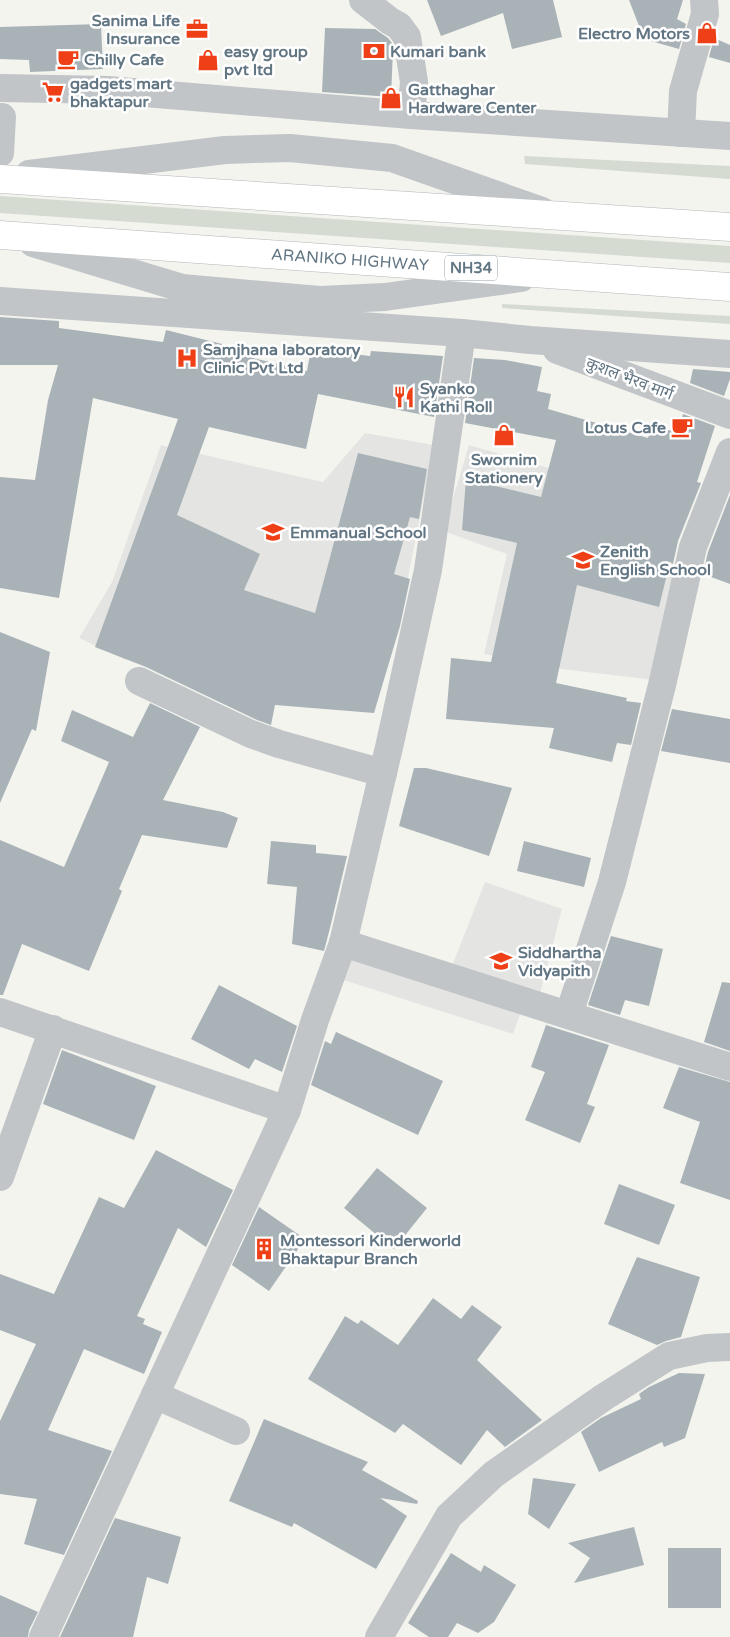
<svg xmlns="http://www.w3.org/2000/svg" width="730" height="1637" viewBox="0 0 730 1637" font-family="'Varela Round','Noto Sans Devanagari',sans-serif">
<rect width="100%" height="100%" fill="#f4f4ef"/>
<g fill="#e4e5e3">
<path d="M365 433 434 445 399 624 304 678 156 637 126 660 79 638 112 582 161 445 323 482Z"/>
<path d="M469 445 615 487 603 542 681 566 663 681 561 669 484 654 507 554 443 531Z"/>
<path d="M485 882 562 909 540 994 522 1009 513 1034 334 977 342 951 450 971Z"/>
</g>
<g fill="#d5dbd0">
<path d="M524 156 730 166V179L525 164Z"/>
<path d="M0 196 730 246V263L0 213Z"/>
<path d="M502 304 730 316V324L502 308Z"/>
</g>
<g fill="#a9b2b7">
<path d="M427 0H553L562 37 512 49 503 13 441 36Z"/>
<path d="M629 0H683L677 19 686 24 679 49 651 41 641 31Z"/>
<path d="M101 24 103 69 30 72 29 60 0 59V27Z"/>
<path d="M325 28 375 29 388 38 392 43 393 50 391 97 322 92Z"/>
<path d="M714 38 730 45V63L709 57Z"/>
<path d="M0 317 59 321V328L163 342 166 330 222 344 220 350 307 371 311 349 370 356 371 351 443 356 434 417 318 394 306 449 209 427 177 515 260 554 244 590 315 613 358 453 427 469 419 519 410 517 394 574 410 579 400 626 374 713 275 705 271 725 257 720 146 667 95 647 178 419 93 398 59 598 0 588V477L35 480 48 400 58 365H0Z"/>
<path d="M474 358 505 360 542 367 537 391 551 394 548 409 648 438 652 425 678 433 683 414 715 426 697 482 701 483 678 541 673 564 670 562 659 607 577 585 556 683 627 698 626 701 641 703 631 745 617 743 612 762 549 748 554 728 446 719 451 658 491 662 517 543 462 530 466 479 541 497 556 440 465 423Z"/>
<path d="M693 369 730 372V379L724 396 690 383Z"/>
<path d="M730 495V584L703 574 708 552Z"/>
<path d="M0 632 50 652 36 731 32 729 0 803Z"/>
<path d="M150 703 200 727 163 800 223 812 238 818 227 848 142 835 119 889 122 891 89 971 22 944 3 995H0V840L64 867 109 762 61 741 72 710 133 737Z"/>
<path d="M672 709 730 719V763L661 751Z"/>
<path d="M414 768H426L512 788 489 856 399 826Z"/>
<path d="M271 841 316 845V853L347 856 330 928 324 951 292 944 297 887 267 884Z"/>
<path d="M524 841 591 858 584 887 517 871Z"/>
<path d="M611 936 663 949 649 1006 625 1000 620 1015 588 1005Z"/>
<path d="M722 982 730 983V1051L704 1042Z"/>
<path d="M219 985 297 1026 282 1072 255 1059 249 1069 191 1039Z"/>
<path d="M546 1025 609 1045 587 1104 595 1107 580 1143 525 1120 545 1072 531 1067Z"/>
<path d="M336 1032 443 1081 418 1135 311 1085 325 1041 331 1044Z"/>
<path d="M62 1050 156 1086 134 1140 43 1104Z"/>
<path d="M679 1067 730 1082V1200L680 1183 700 1122 663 1108Z"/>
<path d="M156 1150 233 1190 206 1247 178 1228 137 1316 145 1319 143 1324 162 1332 144 1374 84 1349 48 1430 112 1451 64 1555 24 1544 37 1499 0 1494V1421L36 1344 0 1330V1274L54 1294 99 1197 124 1208Z"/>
<path d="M377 1168 427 1208 394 1249 344 1208Z"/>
<path d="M619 1184 675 1205 659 1245 604 1224Z"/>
<path d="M259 1207 305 1239 269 1291 232 1265Z"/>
<path d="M637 1257 700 1277 681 1337 666 1341 657 1345 608 1324Z"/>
<path d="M433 1298 461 1319 472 1305 502 1327 477 1360 542 1420 505 1447 487 1430 461 1465 403 1424 395 1433 308 1379 345 1316 358 1324 361 1320 398 1345Z"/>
<path d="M679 1373 705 1374 685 1438 664 1447 662 1442 599 1472 581 1432 601 1418 641 1399 639 1394 649 1387Z"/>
<path d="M264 1419 368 1462 362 1470 418 1501 417 1504 380 1498 407 1516 376 1569 294 1523 292 1527 229 1501Z"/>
<path d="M533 1478 576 1484 549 1529 528 1514Z"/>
<path d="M115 1518 181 1537 168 1584 147 1577 133 1637H60Z"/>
<path d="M634 1527 644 1565 574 1583 590 1558 568 1543Z"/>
<rect x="668" y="1548" width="53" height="60"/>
<path d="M451 1553 481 1572 484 1565 516 1585 494 1622 478 1633 457 1623 448 1637H429L408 1623Z"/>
<path d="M0 1595 38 1612 29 1630 28 1637H0Z"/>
</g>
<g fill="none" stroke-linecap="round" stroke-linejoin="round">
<g stroke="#b3b7ba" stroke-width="29">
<g id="highway">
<path d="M0 179 730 227"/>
<path d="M0 235 730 287"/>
</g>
</g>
<g stroke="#c1c5c8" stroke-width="28">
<path d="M363 0 390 21 399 26 407 37 414 82 411 115"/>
<path d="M0 88 108 90 411 115 730 136"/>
<path d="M681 133 683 91 705 14 704 0"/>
<path d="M0 153 2 117"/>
<path d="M29 174 225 150 290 148 392 158 542 211"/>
<path d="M33 243 182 288 320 300 385 297 521 278"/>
<path d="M0 301 462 333 530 340 730 354"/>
<path d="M557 350 730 415"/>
<path d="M139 681 251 734 279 744 383 773"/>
<path d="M343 943 730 1067"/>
<path d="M0 1012 287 1110"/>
<path d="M569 1014 612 882 663 681 693 547 730 452"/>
<path d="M0 1177 53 1029"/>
<path d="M155 1395 236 1431"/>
<path d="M43 1637 287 1110 315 1020 343 943 390 743 428 570 462 333"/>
<path d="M379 1637 449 1516 494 1474 604 1397 669 1356 707 1348 730 1347"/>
</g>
<use href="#highway" stroke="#fff" stroke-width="28"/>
</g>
<defs>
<g id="office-bare" transform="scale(1.725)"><path d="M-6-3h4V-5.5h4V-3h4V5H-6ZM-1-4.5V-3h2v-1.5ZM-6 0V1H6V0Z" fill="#ee3f16" stroke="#fff" stroke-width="2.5" paint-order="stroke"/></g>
<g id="shop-bare" transform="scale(1.725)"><path d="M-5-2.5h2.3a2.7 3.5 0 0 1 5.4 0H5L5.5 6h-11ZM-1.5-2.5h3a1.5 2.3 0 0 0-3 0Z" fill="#ee3f16" stroke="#fff" stroke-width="2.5" paint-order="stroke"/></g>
<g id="bank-bare" transform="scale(1.725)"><path d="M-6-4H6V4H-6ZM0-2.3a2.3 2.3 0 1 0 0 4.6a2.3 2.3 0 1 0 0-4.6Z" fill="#ee3f16" stroke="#fff" stroke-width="2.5" paint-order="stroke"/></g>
<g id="cafe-bare" transform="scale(1.725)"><path d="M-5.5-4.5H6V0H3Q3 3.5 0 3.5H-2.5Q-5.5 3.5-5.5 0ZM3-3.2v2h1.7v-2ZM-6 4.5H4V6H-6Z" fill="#ee3f16" stroke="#fff" stroke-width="2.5" paint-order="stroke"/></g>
<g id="supermarket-bare" transform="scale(1.725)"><path d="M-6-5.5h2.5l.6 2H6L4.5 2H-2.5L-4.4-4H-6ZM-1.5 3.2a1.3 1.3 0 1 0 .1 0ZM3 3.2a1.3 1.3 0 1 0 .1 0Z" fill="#ee3f16" stroke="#fff" stroke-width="2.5" paint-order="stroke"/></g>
<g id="hospital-bare" transform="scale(1.725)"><path d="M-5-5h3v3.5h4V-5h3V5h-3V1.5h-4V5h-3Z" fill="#ee3f16" stroke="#fff" stroke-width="2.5" paint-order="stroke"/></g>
<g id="restaurant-bare" transform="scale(1.725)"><path d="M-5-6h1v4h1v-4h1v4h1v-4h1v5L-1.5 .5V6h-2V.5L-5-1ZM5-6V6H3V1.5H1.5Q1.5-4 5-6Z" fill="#ee3f16" stroke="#fff" stroke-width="2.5" paint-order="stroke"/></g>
<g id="school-bare" transform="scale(1.725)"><path d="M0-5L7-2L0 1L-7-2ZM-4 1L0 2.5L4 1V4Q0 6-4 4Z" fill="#ee3f16" stroke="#fff" stroke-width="2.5" paint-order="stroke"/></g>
<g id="building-bare" transform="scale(1.725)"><path d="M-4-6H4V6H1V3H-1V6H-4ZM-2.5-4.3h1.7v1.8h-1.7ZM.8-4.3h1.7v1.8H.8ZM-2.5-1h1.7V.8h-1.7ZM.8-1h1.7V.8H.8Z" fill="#ee3f16" stroke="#fff" stroke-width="2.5" paint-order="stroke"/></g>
</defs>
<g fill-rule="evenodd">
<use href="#office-bare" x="197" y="29"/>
<use href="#shop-bare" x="707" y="33"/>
<use href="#bank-bare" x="374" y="51"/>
<use href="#cafe-bare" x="68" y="59"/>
<use href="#shop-bare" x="208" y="60"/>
<use href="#supermarket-bare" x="53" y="92"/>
<use href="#shop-bare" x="391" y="98"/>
<use href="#hospital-bare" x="187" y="358"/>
<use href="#restaurant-bare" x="404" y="397"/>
<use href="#cafe-bare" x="682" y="427"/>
<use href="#shop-bare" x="504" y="435"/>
<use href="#school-bare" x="273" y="532"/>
<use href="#school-bare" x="583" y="560"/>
<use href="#school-bare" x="501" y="961"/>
<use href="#building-bare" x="264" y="1249"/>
</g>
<g text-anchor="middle" stroke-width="5" stroke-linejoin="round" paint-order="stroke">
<rect fill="#fff" stroke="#909ea8" stroke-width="1" x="445" y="255.5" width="52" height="25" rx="4"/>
<g font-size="15" font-weight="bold" fill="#617583">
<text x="471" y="273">NH34</text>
</g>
<g font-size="16" font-weight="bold" fill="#617583" stroke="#fff" text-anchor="start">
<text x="180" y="26" text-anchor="end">Sanima Life<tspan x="180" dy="18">Insurance</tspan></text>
<text x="690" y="39" text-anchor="end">Electro Motors</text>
<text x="224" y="57">easy group<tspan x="224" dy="18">pvt ltd</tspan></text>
<text x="390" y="57">Kumari bank</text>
<text x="84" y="65">Chilly Cafe</text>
<text x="70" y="89">gadgets mart<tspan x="70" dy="18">bhaktapur</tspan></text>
<text x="408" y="95">Gatthaghar<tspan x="408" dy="18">Hardware Center</tspan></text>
<text x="203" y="355">Samjhana laboratory<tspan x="203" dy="18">Clinic Pvt Ltd</tspan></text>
<text x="420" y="394">Syanko<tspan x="420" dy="18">Kathi Roll</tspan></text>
<text x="666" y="433" text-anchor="end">Lotus Cafe</text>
<text x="504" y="465" text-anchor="middle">Swornim<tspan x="504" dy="18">Stationery</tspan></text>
<text x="290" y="538">Emmanual School</text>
<text x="600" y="557">Zenith<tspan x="600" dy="18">English School</tspan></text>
<text x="518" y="958">Siddhartha<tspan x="518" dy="18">Vidyapith</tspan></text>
<text x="280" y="1246">Montessori Kinderworld<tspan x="280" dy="18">Bhaktapur Branch</tspan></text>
</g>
<g font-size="16" fill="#617583" stroke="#fff">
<text transform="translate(350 259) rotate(4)" y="6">ARANIKO HIGHWAY</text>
<text transform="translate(630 378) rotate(21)" y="6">कुशल‌ भैरव मार्ग</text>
</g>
</g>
</svg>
